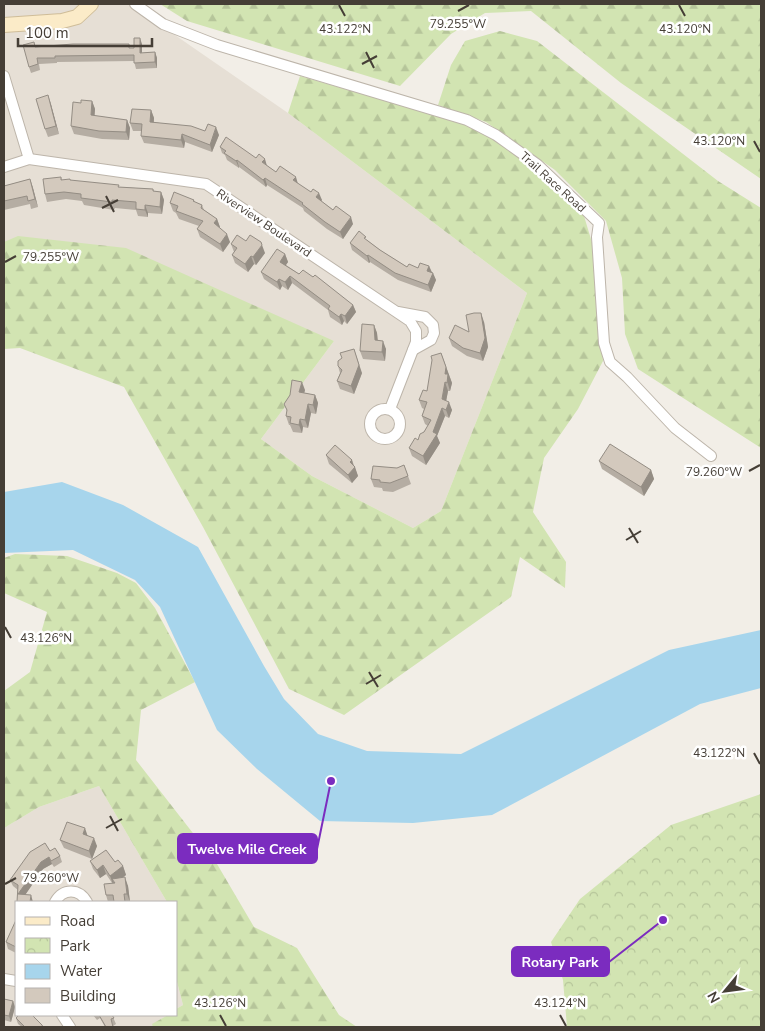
<svg xmlns="http://www.w3.org/2000/svg" width="765" height="1031" viewBox="0 0 765 1031" font-family="'Nunito Sans',sans-serif">
<defs>
<pattern id="forest-firs" width="22" height="20" patternUnits="userSpaceOnUse" patternTransform="scale(1.25)"><rect width="22" height="20" fill="#d2e4b2"/><path d="M5 1l3.5 6h-7zM16 11l3.5 6h-7z" fill="#b6c59a"/></pattern>
<pattern id="park-crowns" width="20" height="18" patternUnits="userSpaceOnUse" patternTransform="scale(1.25)"><rect width="20" height="18" fill="#d2e4b2"/><path d="M2 6a3 3 0 1 1 6 0M12 15a3 3 0 1 1 6 0" fill="none" stroke="#b6c59a"/></pattern>
</defs>
<rect width="100%" height="100%" fill="#f2eee7"/>
<g fill="#e6dfd5">
<path d="M4 4H130L288 113 527 293 441 511 413 528 312 476 261 439 334 341 4 242Z"/>
<path d="M99 786 167 902H16V1015H168L153 1024V1027H4V828L39 807Z"/>
<path d="M176 978 183 1005 176 1009Z"/>
</g>
<g fill="url(#forest-firs)">
<path d="M160 4H761V179L621 83 531 11 485 13 451 34 400 86 187 21Z"/>
<path d="M500 31 537 41 718 181 761 208V448L638 369 625 334 622 278 606 221 555 170 486 122 438 105 451 65 465 41Z"/>
<path d="M300 76 463 123 509 147 584 216 597 259 603 361 578 409 544 458 533 512 566 562 565 588 520 557 511 597 344 715 289 689 203 527 124 387 20 348 4 349V242L18 236 126 248 334 341 261 439 312 476 413 528 441 511 527 293 288 113Z"/>
<path d="M15 554 67 556 117 573 136 583 155 608 195 682 141 710 136 760 217 864 254 927 297 948 339 1015 357 1027H153L152 1024 168 1015H176V1009L183 1005 176 978V902H167L99 786 39 807 4 828V691L30 672 47 612 4 593V558Z"/>
</g>
<path fill="url(#park-crowns)" d="M761 794V1027H567L563 980 551 942 580 899 671 825Z"/>
<path fill="#a7d5ec" d="M62 482 123 505 198 547 264 666 284 699 318 734 367 751 461 754 669 650 761 630V688L700 704 492 815 413 823 320 821 257 769 217 730 160 607 135 580 73 550 4 553V492Z"/>
<g fill="none" stroke-linecap="round" stroke-linejoin="round">
<g stroke="#bdb5aa" stroke-width="12">
<g id="street">
<path d="M135 4 163 24 217 45 467 120 496 135 538 165 599 223 597 237 604 343 610 362 627 377 675 428 711 456"/>
<path d="M4 76 29 159"/>
<path d="M4 167 29 159 206 184 410 321 416 331V342L390 409"/>
<path d="M398 312 425 317 433 325 434 333 431 340 413 350"/>
<circle cx="385" cy="424" r="15"/>
<path d="M55 902C63 888 79 888 87 902"/>
<path d="M4 979 16 981"/>
<path d="M62 1015 70 1027"/>
</g>
</g>
<g stroke="#cfbd99" stroke-width="16">
<path id="secondary" d="M4 25 62 21 77 17 91 4"/>
</g>
<use href="#street" stroke="#fff" stroke-width="10"/>
<use href="#secondary" stroke="#fbebc8" stroke-width="14"/>
</g>
<g fill="#b5ada3">
<path d="M34 42 36 47 134 48 142 44V53L155 52 157 58V68L136 69 134 61 57 62V63L39 64 40 70 31 73 29 67Z"/>
<path d="M48 95 59 134 48 137 45 129Z"/>
<path d="M92 101 95 109 94 116 127 120 130 128 129 140 102 139 74 134 71 126 81 103Z"/>
<path d="M151 110 154 118V122L205 131 219 135 212 152 185 142 184 148 144 143 141 136 142 131H133L130 123Z"/>
<path d="M220 147 256 158 276 172 298 184 322 200 321 201 353 224 343 239 327 229 304 211 303 208 267 185 266 187 239 167V168L227 160 225 155 222 153Z"/>
<path d="M61 177 62 180 119 187 153 189 154 191 161 192 164 200 162 214 148 213V217L138 216 136 210 115 208 114 210 84 205 82 201 66 199 47 202 45 194Z"/>
<path d="M30 179 33 188 38 207 31 209 30 204 4 210V186Z"/>
<path d="M194 200 195 202 202 205 204 210 217 219 220 228 230 242 223 252 200 237 197 229 199 226 179 219 176 213 173 211 170 203Z"/>
<path d="M367 240 380 250 407 267 418 268 429 266 436 280 431 292 398 280 370 262 369 263 352 250 350 243Z"/>
<path d="M231 244 265 253 256 265 254 264 248 272 235 263 232 255 234 252Z"/>
<path d="M285 254 288 262 286 265 299 274 313 277 353 305 356 312 347 324 344 321 342 325 330 317 328 310 292 283 288 290 282 286 280 290 264 279 261 272Z"/>
<path d="M484 322 488 347 483 361 467 356 452 346 449 338 469 332Z"/>
<path d="M374 325 377 333 378 340 386 349 385 361 363 359 360 351Z"/>
<path d="M441 353 452 383 450 391H448L446 401 452 410 449 418 445 416 437 436 440 443 426 465 412 456 409 448 418 440 428 426 425 424 422 416 424 409 422 408 419 400 427 391Z"/>
<path d="M338 366 362 373 354 394 340 389 337 381 340 373Z"/>
<path d="M305 390 304 393 315 395 318 403 316 414 311 413 308 428 303 427 302 433 293 432 290 425H289L286 416 287 411 284 404Z"/>
<path d="M326 455 352 460 358 476 352 483 329 464Z"/>
<path d="M599 461 651 470 654 479 644 496 602 469Z"/>
<path d="M404 465 411 484 393 492 383 491 382 488 374 487 371 479Z"/>
<path d="M87 835 97 846 92 859 64 848 60 840Z"/>
<path d="M50 851 60 856 62 862 54 867 52 864 43 869 25 895 33 902 13 886 10 880Z"/>
<path d="M90 861 115 862 123 866 126 875 122 878 128 886 130 902H108L106 895 112 883 106 874 100 878 93 869Z"/>
<path d="M16 920V953L8 949 6 942Z"/>
<path d="M4 999 13 1001 15 1007 11 1022 4 1020Z"/>
<path d="M93 1015H112L116 1024 113 1026 114 1027H105L100 1018 97 1020Z"/>
<path d="M16 1018 43 1027H22L18 1024Z"/>
</g>
<g fill="#948d84">
<path d="M140 38 142 44V58L140 53Z"/>
<path d="M155 52 157 58V68L155 62Z"/>
<path d="M48 95 51 104 59 134 56 126Z"/>
<path d="M92 101 95 109 94 124 91 115Z"/>
<path d="M151 110 154 118 153 129 150 122Z"/>
<path d="M127 120 130 128 129 140 126 132Z"/>
<path d="M216 127 219 135 212 152 210 145Z"/>
<path d="M182 134 185 142 184 148 181 140Z"/>
<path d="M265 159 267 166 262 162Z"/>
<path d="M237 160 239 167V168L236 161Z"/>
<path d="M296 177 298 184 293 180Z"/>
<path d="M265 178 267 185 266 187 263 180Z"/>
<path d="M30 179 33 188 38 207 35 199Z"/>
<path d="M161 192 164 200 162 214 160 207Z"/>
<path d="M319 193 322 200 319 204 316 197Z"/>
<path d="M145 205 148 213V217L145 210Z"/>
<path d="M351 217 353 224 343 239 340 232Z"/>
<path d="M217 219 220 227 217 232 214 223Z"/>
<path d="M227 234 230 242 223 252 220 244Z"/>
<path d="M262 245 265 253 256 265 253 257Z"/>
<path d="M285 254 288 262 283 269 280 262Z"/>
<path d="M368 255 370 262 369 263 367 256Z"/>
<path d="M251 256 254 264 248 272 245 264Z"/>
<path d="M429 266 432 273 427 271Z"/>
<path d="M433 273 436 280 431 292 428 285Z"/>
<path d="M290 276 292 283 288 290 285 282Z"/>
<path d="M279 279 282 286 280 290 277 282Z"/>
<path d="M353 305 356 312 347 324 345 316Z"/>
<path d="M481 313 484 322 488 347 483 361 480 353Z"/>
<path d="M341 314 344 321 342 325 339 317Z"/>
<path d="M374 325 377 333 378 348 375 340Z"/>
<path d="M383 341 386 349 385 361 382 352Z"/>
<path d="M354 349 362 373 354 394 351 386Z"/>
<path d="M441 353 452 383 450 391 445 374Z"/>
<path d="M302 382 305 390 302 401 299 392Z"/>
<path d="M445 382 448 391 445 407 442 399Z"/>
<path d="M315 395 318 403 316 414 313 405Z"/>
<path d="M449 402 452 410 449 418 446 410Z"/>
<path d="M308 404 311 413 308 428 305 420Z"/>
<path d="M442 408 445 416 437 436 440 443 426 465 423 456Z"/>
<path d="M300 419 303 427 302 433 299 425Z"/>
<path d="M352 460 354 468 355 467 358 476 352 483 348 475 350 462Z"/>
<path d="M651 470 654 479 644 496 641 487Z"/>
<path d="M85 828 88 837 83 834Z"/>
<path d="M94 838 97 846 92 859 89 851Z"/>
<path d="M49 857 52 864 43 869 21 901 18 894 41 862Z"/>
<path d="M103 865 106 874 100 878 97 870Z"/>
<path d="M123 866 126 875 115 883 112 879 114 883 113 884 110 876Z"/>
<path d="M125 877 128 886 130 902 127 894Z"/>
<path d="M31 895 33 902H30Z"/>
<path d="M13 1001 15 1007 11 1022 9 1016Z"/>
</g>
<g fill="#d3c9bd" stroke="#948d84">
<path d="M134 38H140V53L155 52V62L134 63V55L55 56V58H37L38 64 29 67 23 45 34 42 35 47 73 44H129V48H134Z"/>
<path d="M48 95 56 126 45 129 36 99Z"/>
<path d="M81 100 92 101 91 115 127 120 126 132 99 131 71 126 73 102 81 103Z"/>
<path d="M132 109 151 110 150 122 191 126 205 131 208 124 216 127 210 145 182 134 181 140 141 136 142 124 130 123Z"/>
<path d="M226 137 256 158 259 154 265 159 262 162 276 172 280 166 296 177 293 180 311 192 313 189 319 193 316 197 333 210 336 206 351 217 340 232 325 222 302 204 303 203 265 178 263 180 237 160 236 161 224 153 226 151 220 147Z"/>
<path d="M61 177V180L70 179V180L119 185 118 187 153 189V191L161 192 160 207 145 205V210L136 209V202L112 200V202L81 198V194L64 192 45 194 43 179Z"/>
<path d="M30 179 35 199 28 201 27 196 4 201V186Z"/>
<path d="M174 192 194 200 193 201 202 205 201 208 217 219 214 223 227 234 220 244 197 229 203 221 176 211 178 206 170 203Z"/>
<path d="M359 231 366 237 364 238 380 250 407 267 409 264 418 268 420 263 429 266 427 271 433 273 428 285 395 273 368 255 367 256 350 243Z"/>
<path d="M237 235 246 241 250 235 261 242 262 245 253 257 251 256 245 264 232 255 237 248 231 244Z"/>
<path d="M277 249 285 254 280 262 299 274 303 270 313 277 315 275 353 305 345 316 341 314 339 317 328 309 330 306 290 276 285 282 279 279 277 282 261 272Z"/>
<path d="M474 313H481L485 338 480 353 463 348 449 338 455 325 469 332 466 315Z"/>
<path d="M362 324 374 325 375 340 383 341 382 352 360 351Z"/>
<path d="M354 349 359 365 351 386 337 381 342 370 338 366V361L342 358 340 353Z"/>
<path d="M441 353 446 367 445 374H448L447 383 445 382 442 399 449 402 446 410 442 408 433 432 437 434 423 456 409 448 415 438 418 440 420 434 424 432 431 420 422 416 427 402 419 400 423 390 427 391 432 360 431 356Z"/>
<path d="M292 380 302 382 299 392 315 395 313 405 308 404 305 420 300 419 299 425 290 423 291 417 286 416 287 410 284 404 290 395Z"/>
<path d="M610 444 651 470 641 487 599 461Z"/>
<path d="M335 445 352 460 350 462 355 467 348 475 326 455Z"/>
<path d="M404 465 408 476 390 483 380 482V480L371 479 373 466 397 468Z"/>
<path d="M67 822 85 828 83 834 94 838 89 851 60 840Z"/>
<path d="M45 843 50 851 55 848 60 856 51 861 49 857 41 862 18 894 31 895 30 902H17L18 885 10 880 30 852Z"/>
<path d="M106 850 115 862 118 860 123 866 110 876 103 865 97 870 90 861Z"/>
<path d="M125 877 127 894H124L125 902H114L113 895H106L104 884 115 883 112 879Z"/>
<path d="M16 920V947L6 942Z"/>
<path d="M4 999 13 1001 9 1016 4 1015Z"/>
<path d="M19 1015H32L42 1025 43 1027H25L16 1018Z"/>
<path d="M99 1015H112L114 1018 111 1019 113 1027H106Z"/>
</g>
<path fill="none" stroke="#453e36" stroke-width="2" d="M339 5 345 16M679 5 685 16M458 11 469 5M366 52 374 68M362 64 377 56M754 141 760 152M106 196 114 212M102 208 118 200M5 262 16 256M749 471 760 465M629 528 638 543M626 540 641 531M5 627 11 638M369 672 378 687M366 684 381 675M754 753 760 764M110 816 118 831M106 828 122 819M5 884 16 878M220 1015 226 1026M560 1015 566 1026"/>
<g text-anchor="middle" stroke-width="5" stroke-linejoin="round" paint-order="stroke">
<g font-size="12" fill="#453e36" stroke="#fff">
<text transform="translate(553 182) rotate(42)" y="4">Trail Race Road</text>
<text transform="translate(264 223) rotate(34)" y="4">Riverview Boulevard</text>
</g>
</g>
<g font-size="12" text-anchor="middle" fill="#453e36" stroke="#fff" stroke-width="5" stroke-linejoin="round" paint-order="stroke">
<text x="458" y="28">79.255°W</text>
<text x="345" y="33">43.122°N</text>
<text x="685" y="33">43.120°N</text>
<text x="719" y="145">43.120°N</text>
<text x="51" y="261">79.255°W</text>
<text x="714" y="476">79.260°W</text>
<text x="46" y="642">43.126°N</text>
<text x="719" y="757">43.122°N</text>
<text x="51" y="882">79.260°W</text>
<text x="220" y="1007">43.126°N</text>
<text x="560" y="1007">43.124°N</text>
</g>
<path fill="none" stroke="#7b2cbf" stroke-width="2" d="M331 781L317 849M663 920L609 962"/>
<g fill="#7b2cbf" stroke="#fff" stroke-width="2">
<circle cx="331" cy="781" r="5"/>
<circle cx="663" cy="920" r="5"/>
</g>
<g fill="#7b2cbf" stroke="#7b2cbf" stroke-width="2">
<rect x="178" y="834" width="139" height="29" rx="5"/>
<rect x="512" y="947" width="97" height="29" rx="5"/>
</g>
<g font-size="14" text-anchor="middle" font-weight="bold" fill="#fff">
<text x="247" y="854">Twelve Mile Creek</text>
<text x="560" y="967">Rotary Park</text>
</g>
<rect width="765" height="1031" fill="none" stroke="#453e36" stroke-width="10"/>
<rect x="15" y="901" width="162" height="115" fill="#ffffff" stroke="#b5b2af"/>
<rect x="25" y="917" width="25" height="8" fill="#fbebc8" stroke="#b5b2af"/>
<text x="60" y="926" font-size="15" fill="#453e36">Road</text>
<rect x="25" y="938" width="25" height="15" fill="url(#park-crowns)" stroke="#b5b2af"/>
<text x="60" y="951" font-size="15" fill="#453e36">Park</text>
<rect x="25" y="964" width="25" height="15" fill="#a7d5ec" stroke="#b5b2af"/>
<text x="60" y="976" font-size="15" fill="#453e36">Water</text>
<rect x="25" y="988" width="25" height="15" fill="#d3c9bd" stroke="#b5b2af"/>
<text x="60" y="1001" font-size="15" fill="#453e36">Building</text>
<g transform="translate(725 991) rotate(241)" stroke="#ffffff" stroke-width="4" paint-order="stroke">
<path d="M0-4L9 19L0 12L-9 19Z" fill="#453e36"/>
<text y="-8" font-size="14" font-weight="bold" text-anchor="middle" fill="#453e36">N</text>
</g>
<path d="M18 38v8h134v-8" fill="none" stroke="#453e36" stroke-width="2.5"/>
<text x="25" y="38" font-size="15" fill="#453e36" stroke="#ffffff" stroke-width="4" paint-order="stroke">100 m</text>
</svg>
